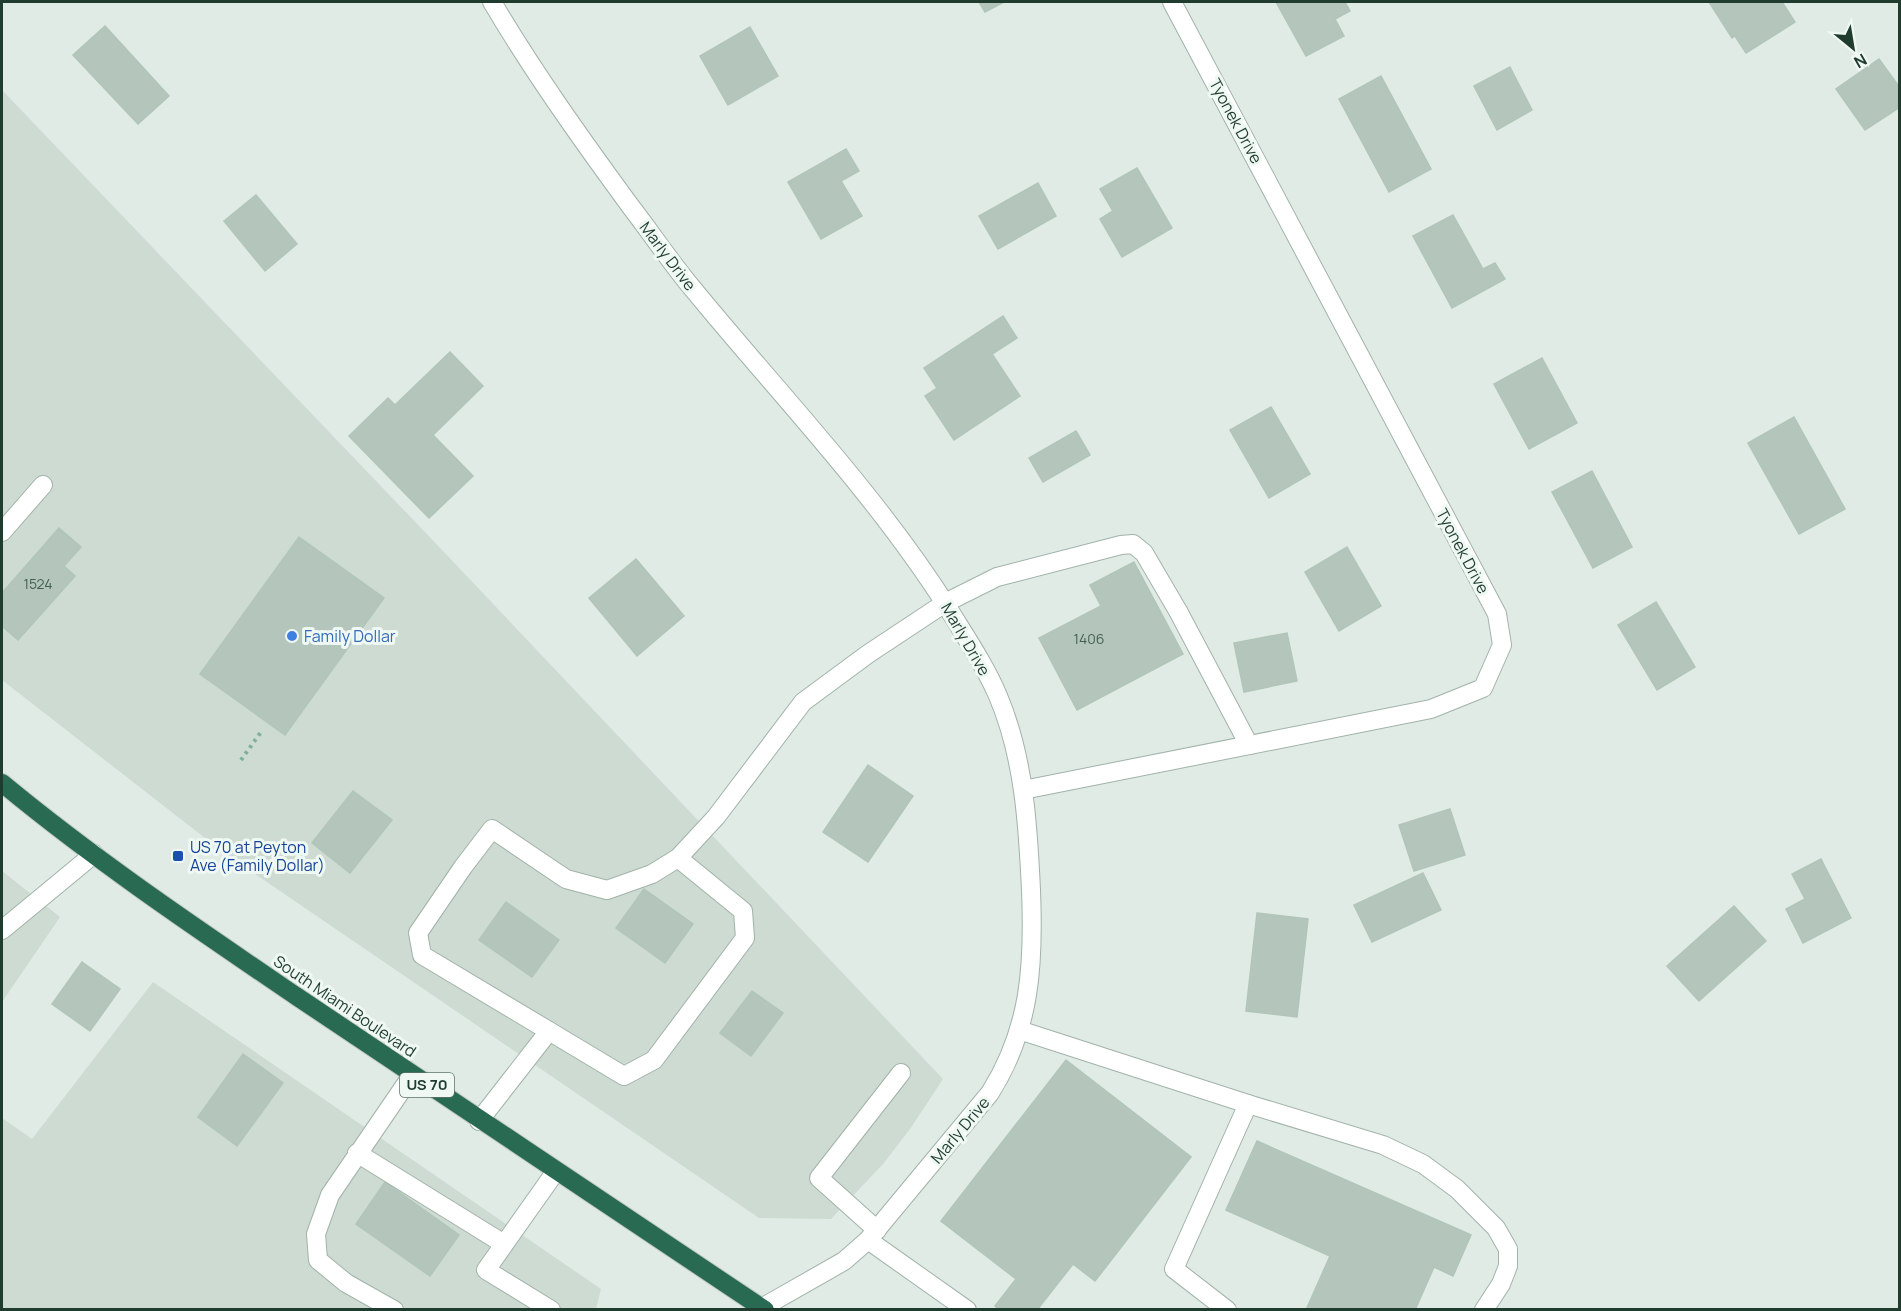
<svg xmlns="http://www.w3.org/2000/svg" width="1901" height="1311" viewBox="0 0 1901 1311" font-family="Manrope,sans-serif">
<rect width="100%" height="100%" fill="#dfebe4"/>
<g fill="#cddbd2">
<path d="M2 87V90L443 551 943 1079 910 1129 883 1164 831 1219 759 1218 223 852 2 680Z"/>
<path d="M2 871 60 917 2 1002Z"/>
<path d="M153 982 601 1289 596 1309H2V1118L32 1139Z"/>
</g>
<g fill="#b4c6bc" stroke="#b1c5b9" stroke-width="1.5">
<path d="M979 2H1004L985 12Z"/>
<path d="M1276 2H1345L1350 11 1335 19 1344 36 1306 56Z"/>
<path d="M1709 2H1782L1795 22 1746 53 1735 36 1732 38Z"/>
<path d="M105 26 169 96 138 124 73 55Z"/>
<path d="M750 27 778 76 728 105 700 56Z"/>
<path d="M1879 59 1900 88V107L1865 130 1836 89Z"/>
<path d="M1510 67 1532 110 1497 130 1474 86Z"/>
<path d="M1381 76 1431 169 1389 192 1339 99Z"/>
<path d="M846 149 859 171 841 181 862 216 821 239 788 182Z"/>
<path d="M1137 168 1172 228 1122 257 1100 219 1113 211 1100 189Z"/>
<path d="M1038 183 1056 216 998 249 979 216Z"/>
<path d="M256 195 297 244 265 271 224 221Z"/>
<path d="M1453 215 1483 269 1495 263 1505 279 1452 308 1413 236Z"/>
<path d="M1003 316 1017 338 992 354 1020 396 954 440 925 396 937 388 924 368Z"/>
<path d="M450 352 483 386 433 435 473 476 429 518 349 436 388 398 395 405Z"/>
<path d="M1542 358 1577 423 1529 449 1494 384Z"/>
<path d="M1271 407 1310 474 1269 498 1230 430Z"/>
<path d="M1794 417 1845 509 1799 534 1748 443Z"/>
<path d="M1076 431 1090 455 1043 482 1029 458Z"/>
<path d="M1592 471 1632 547 1593 568 1552 492Z"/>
<path d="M59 528 81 547 64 566 75 576 18 640 2 626V593Z"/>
<path d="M299 537 384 598 285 735 200 674Z"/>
<path d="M1347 547 1381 606 1339 631 1305 572Z"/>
<path d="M636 559 684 616 637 656 589 598Z"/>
<path d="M1134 562 1183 654 1077 710 1039 638 1101 606 1090 585Z"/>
<path d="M1656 602 1695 667 1657 690 1618 625Z"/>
<path d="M1287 633 1297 681 1244 692 1234 643Z"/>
<path d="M868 765 913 796 868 862 823 832Z"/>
<path d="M353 791 392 820 350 873 312 843Z"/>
<path d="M1450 809 1465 855 1414 871 1399 825Z"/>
<path d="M1821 859 1851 918 1803 943 1786 909 1805 899 1792 874Z"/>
<path d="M1423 873 1441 910 1372 942 1354 905Z"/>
<path d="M644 889 693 924 665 963 616 928Z"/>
<path d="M506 902 559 940 532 977 479 940Z"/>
<path d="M1734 906 1766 941 1699 1001 1667 966Z"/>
<path d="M1257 913 1308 919 1297 1017 1246 1011Z"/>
<path d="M82 962 120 989 90 1031 52 1004Z"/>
<path d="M752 991 783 1013 751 1056 720 1033Z"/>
<path d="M243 1054 283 1083 237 1146 198 1117Z"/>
<path d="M1066 1060 1191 1157 1095 1281 1073 1264 1037 1310H999L995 1306 1016 1279 941 1221Z"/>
<path d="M1257 1141 1471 1235 1453 1276 1434 1267 1415 1310H1306L1330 1256 1226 1210Z"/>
<path d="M385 1182 459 1235 430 1276 356 1224Z"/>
</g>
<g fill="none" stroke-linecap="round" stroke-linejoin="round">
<g stroke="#a2b3aa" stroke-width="20">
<g id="lane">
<path d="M2 532 43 485"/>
<path d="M2 930 94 854"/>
<path d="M1019 1030 1248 1104 1174 1269 1227 1310"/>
<path d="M549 1031 624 1076 654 1060 745 938 743 911 678 858"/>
<path d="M1248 1104 1383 1145 1423 1164 1457 1189 1496 1228 1508 1249V1266L1501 1284 1484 1310"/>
<path d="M479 1121 549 1031 422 955 418 933 463 867 492 829 566 879 607 890 652 874 678 858 716 817 803 702 868 654 945 603 997 577 1121 545 1133 544 1144 553 1178 611 1249 745"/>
<path d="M357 1153 504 1244"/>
<path d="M877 1230 819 1178 901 1073"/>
<path d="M868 1240 967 1310"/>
<path d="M394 1310 346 1283 318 1260 316 1234 330 1195 412 1075"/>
<path d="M551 1310 486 1270 556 1171"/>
</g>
</g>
<g stroke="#a2b3aa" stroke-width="20">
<g id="street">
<path d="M492 2C534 73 582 140 631 207 652 234 671 263 693 289 779 394 875 493 948 608 965 636 985 665 998 696 1024 757 1028 825 1031 890 1034 964 1031 1028 990 1093L868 1240 844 1261 758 1310"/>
<path d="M1023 790 1431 709 1483 688 1502 645 1497 614 1172 2"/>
</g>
</g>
<g stroke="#c0c8c5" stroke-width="20">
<path id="highway" d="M2 783C95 860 196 928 296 996 452 1102 609 1204 765 1310"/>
</g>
<path stroke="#7db198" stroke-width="4" stroke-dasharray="3 4.5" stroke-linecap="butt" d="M241 760 261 732"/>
<use href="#lane" stroke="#fff" stroke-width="18"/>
<use href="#street" stroke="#fff" stroke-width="18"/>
<use href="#highway" stroke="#296a52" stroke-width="18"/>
</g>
<circle fill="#3f7fe0" stroke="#eff8f2" stroke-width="2" cx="292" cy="636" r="6"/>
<rect fill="#1a4fb4" stroke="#eff8f2" stroke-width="2" x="172" y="850" width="12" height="12" rx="3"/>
<g text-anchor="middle" stroke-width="6" stroke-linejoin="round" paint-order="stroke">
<g font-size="14" fill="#445e52">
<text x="38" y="589">1524</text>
<text x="1089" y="644">1406</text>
</g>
<rect fill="#eff8f2" stroke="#5d746a" stroke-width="1.5" x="400" y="1073" width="54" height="24" rx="4.5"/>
<g font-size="15" font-weight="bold" fill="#1f3c2f">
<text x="427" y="1090">US 70</text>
</g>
<g font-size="16" fill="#1f3c2f" stroke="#eff8f2">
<text transform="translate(1236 121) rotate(62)" y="6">Tyonek Drive</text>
<text transform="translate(668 256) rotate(53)" y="6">Marly Drive</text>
<text transform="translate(1463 551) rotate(62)" y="6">Tyonek Drive</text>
<text transform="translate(966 639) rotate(60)" y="6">Marly Drive</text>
<text transform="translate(345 1006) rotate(34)" y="6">South Miami Boulevard</text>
<text transform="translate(960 1130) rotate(-50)" y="6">Marly Drive</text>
</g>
<g font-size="16" fill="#366cbe" stroke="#eff8f2" text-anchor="start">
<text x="304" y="642">Family Dollar</text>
</g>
<g font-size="16" fill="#164399" stroke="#eff8f2" text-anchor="start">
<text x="190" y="853">US 70 at Peyton<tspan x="190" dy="18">Ave (Family Dollar)</tspan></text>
</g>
</g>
<rect width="1901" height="1311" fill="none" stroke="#1f3c2f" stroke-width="6"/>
<g transform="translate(1853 48) rotate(150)" stroke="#eff8f2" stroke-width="4.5" paint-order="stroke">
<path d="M0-4.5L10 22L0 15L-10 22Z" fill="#1f3c2f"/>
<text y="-9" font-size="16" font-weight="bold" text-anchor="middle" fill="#1f3c2f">N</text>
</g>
</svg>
